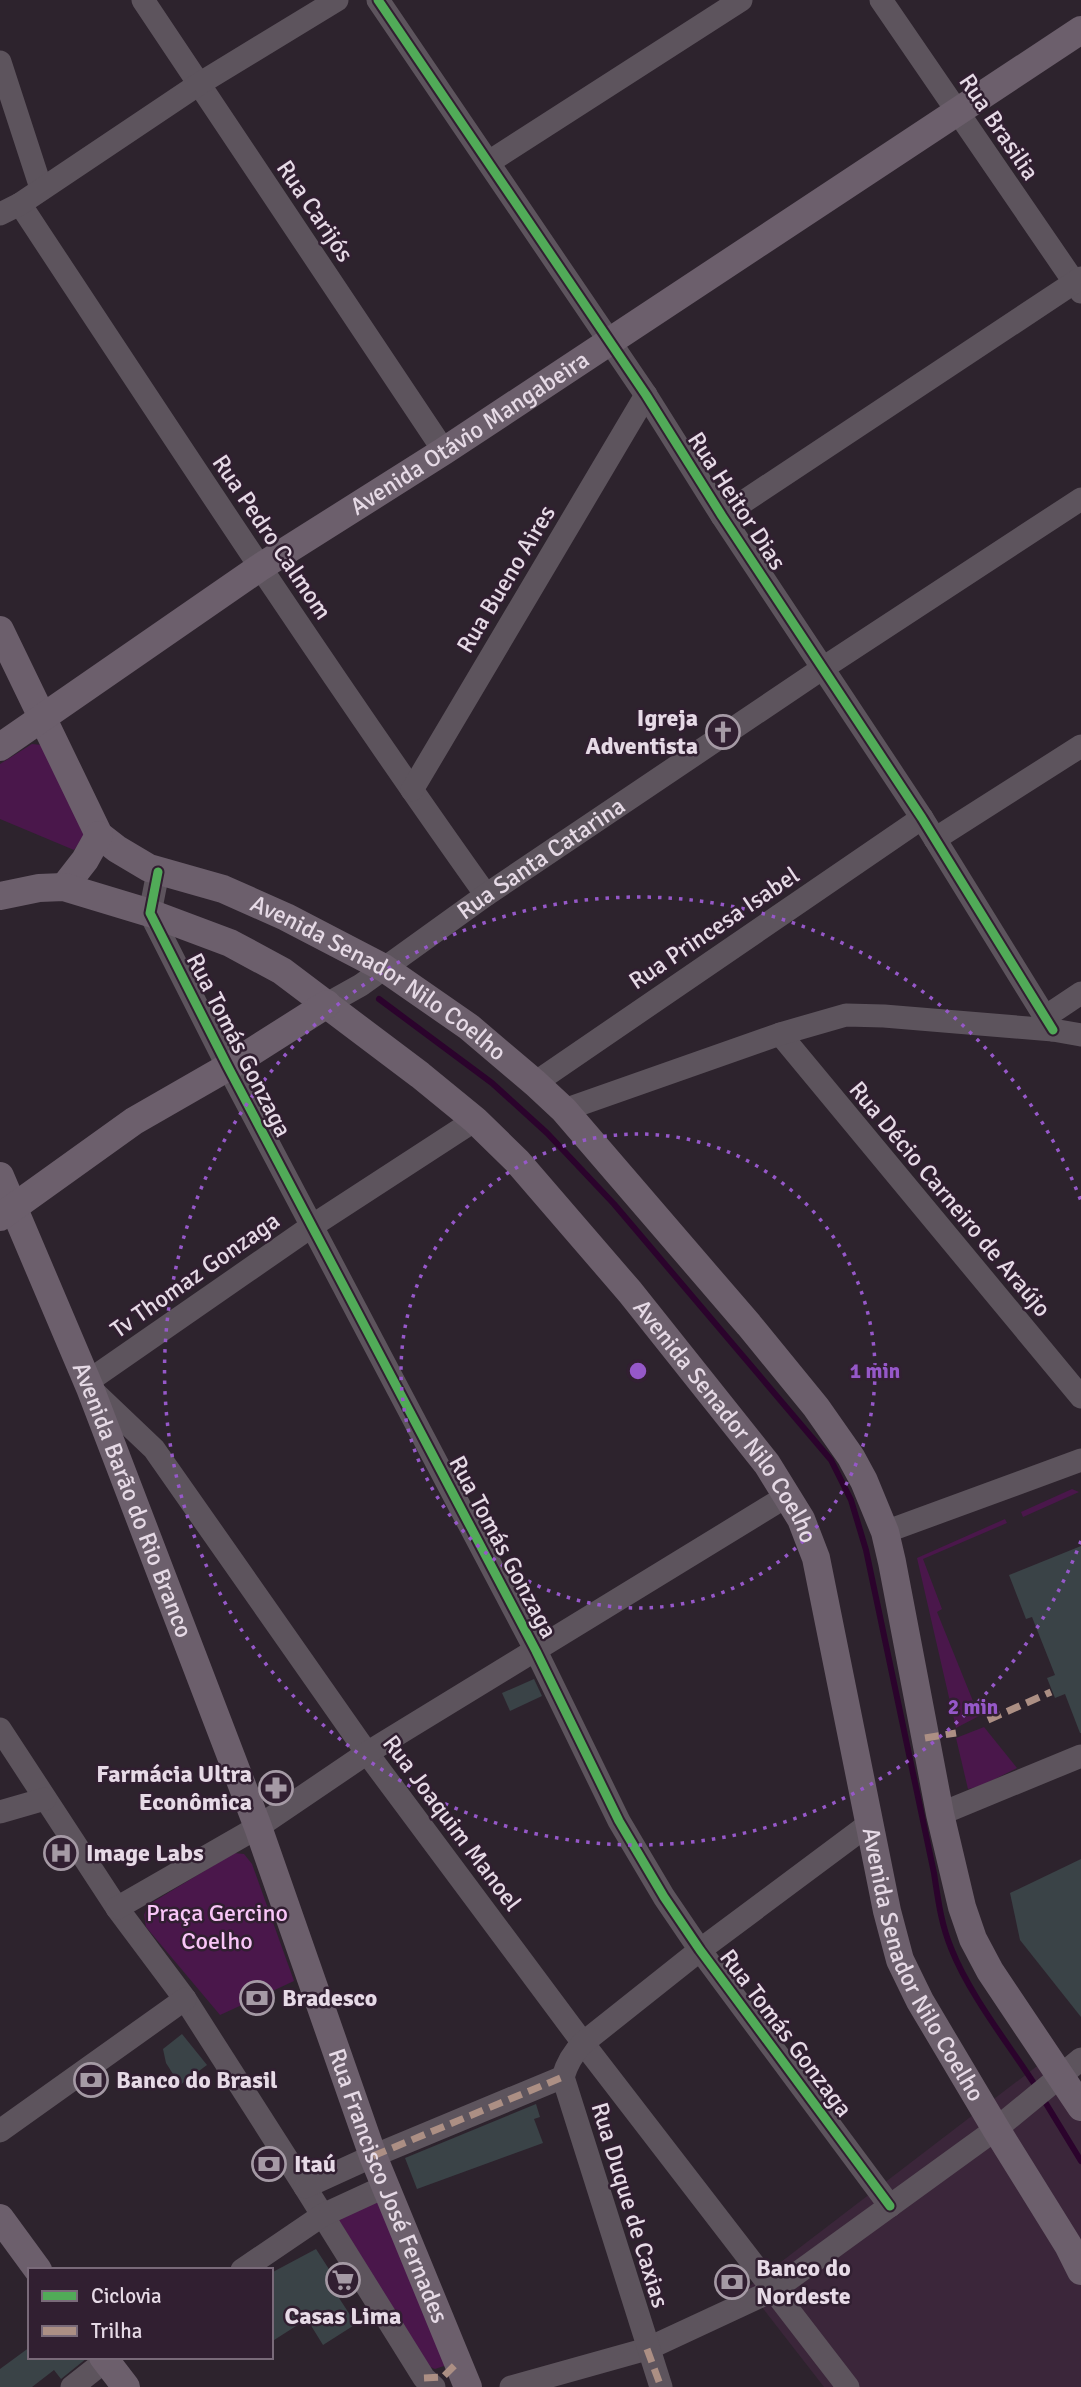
<svg xmlns="http://www.w3.org/2000/svg" width="1081" height="2387" viewBox="0 0 1081 2387" font-family="Signika,sans-serif">
<rect width="100%" height="100%" fill="#2d232d"/>
<path fill="#3b263a" d="M1058 2050 1081 2089V2387H824L747 2288Z"/>
<g fill="#4a174b">
<path d="M32 744 42 745 88 832 74 850 0 819V764Z"/>
<path d="M1072 1489 1079 1492 1023 1517 1021 1512Z"/>
<path d="M1005 1519 1007 1523 923 1559 942 1609 937 1612 979 1716 956 1728 917 1558Z"/>
<path d="M984 1727 1017 1768 981 1786 968 1789 956 1738Z"/>
<path d="M234 1853 244 1854 252 1864 294 1981 220 2015 146 1927 144 1915 148 1905Z"/>
<path d="M382 2199 448 2358 444 2366 435 2369 428 2366 338 2219Z"/>
</g>
<g fill="none" stroke-linecap="round" stroke-linejoin="round">
<g stroke="#2b032c" stroke-width="6">
<path d="M379 999 492 1083 547 1133 614 1204 831 1460 851 1500 866 1550 934 1873C938 1899 941 1924 951 1948 970 1996 1008 2043 1037 2088"/>
<path d="M1042 2097 1081 2161"/>
</g>
</g>
<g fill="#3a4347">
<path d="M1081 1546V1733H1080L1065 1694 1055 1698 1047 1678 1055 1675 1032 1617 1026 1619 1009 1575Z"/>
<path d="M534 1679 542 1696 510 1711 502 1693Z"/>
<path d="M1081 1859V2017L1020 1940 1010 1893Z"/>
<path d="M182 2034 207 2065 180 2085 166 2063 163 2049Z"/>
<path d="M536 2104 540 2117 534 2119 543 2143 417 2189 405 2158Z"/>
<path d="M316 2249 345 2294 339 2298 356 2324 323 2345 307 2319 271 2342V2273Z"/>
<path d="M30 2347V2357L87 2358 61 2379 54 2370 32 2387H0V2369Z"/>
</g>
<g fill="none" stroke-linecap="round" stroke-linejoin="round">
<g stroke="#5d545d" stroke-width="23">
<path d="M143 0 444 451"/>
<path d="M378 0 646 395 722 516 922 818 1053 1030"/>
<path d="M881 0 1081 292"/>
<path d="M0 62 41 188"/>
<path d="M489 162 741 0"/>
<path d="M20 204C173 436 325 669 486 895"/>
<path d="M0 214 20 204 199 84 337 0"/>
<path d="M722 516 1081 278"/>
<path d="M412 790 646 395"/>
<path d="M935 839 1081 746"/>
<path d="M158 872 150 913 228 1067 536 1651 619 1821 664 1897 700 1950 890 2206"/>
<path id="s1" d="M327 1004 361 985 486 895 823 668 1081 499"/>
<path d="M1045 1017 1081 993"/>
<path d="M780 1034 1081 1397"/>
<path d="M535 1083 922 818"/>
<path d="M564 1110 780 1034 846 1015 884 1016 1053 1030 1081 1035"/>
<path d="M87 1382 312 1226 475 1120"/>
<path d="M92 1390 154 1449 367 1753 583 2043 848 2387"/>
<path d="M885 1532 1081 1460"/>
<path d="M0 1729 117 1908 185 1999 305 2187 424 2378 434 2387"/>
<path d="M0 1812 45 1799"/>
<path d="M940 1814 1081 1756"/>
<path d="M117 1908 258 1827 367 1753 787 1496"/>
<path d="M0 2131 185 1999"/>
<path d="M305 2187 373 2156 563 2077"/>
<path d="M242 2270 323 2215 386 2186"/>
<path d="M72 2387 110 2357"/>
<path d="M511 2387 647 2349 774 2290 996 2129 1081 2059"/>
<path d="M661 2387 563 2077C567 2063 573 2053 583 2043L700 1950 869 1824"/>
</g>
<g stroke="#6c5f6c" stroke-width="28">
<path id="s2" d="M0 630 99 835 117 849 149 868 223 889 286 917 384 968 469 1027 535 1083 564 1110 749 1325 816 1407 851 1457 864 1481 885 1532 892 1562 940 1814 962 1907 973 1939 990 1971 1081 2107"/>
<path id="s3" d="M0 747 259 568 444 451 1081 30"/>
<path d="M64 887 85 860 99 835"/>
<path id="s4" d="M0 896 39 888 64 887 150 913 230 943 282 971 420 1075 475 1120 517 1161 630 1292 767 1464 801 1519 816 1558 887 1911 900 1960 920 2001 996 2129 1068 2245 1081 2271"/>
<path id="s5" d="M0 1176 90 1388 258 1827 373 2156 468 2387"/>
<path d="M0 1217 134 1121 228 1067 327 1004"/>
<path d="M0 2218 38 2270"/>
<path d="M103 2357 126 2387"/>
</g>
<g stroke="#ac8f84" stroke-width="7" stroke-dasharray="14 7" stroke-linecap="butt">
<path d="M988 1720 1051 1692"/>
<path d="M925 1738 956 1733"/>
<path d="M373 2156 563 2077"/>
<path d="M647 2349 661 2387"/>
<path d="M424 2378 443 2377 457 2363"/>
</g>
<g stroke="#311f31" stroke-width="13">
<g id="cycleway">
<path d="M378 0 646 395 722 516 922 818 1053 1030"/>
<path d="M158 872 150 913 228 1067 536 1651 619 1821 664 1897 700 1950 890 2206"/>
</g>
</g>
<use href="#cycleway" stroke="#51ab58" stroke-width="9"/>
</g>
<g fill="none" stroke="#9658c9" stroke-width="3.5" stroke-dasharray="3.5 7">
<circle cx="638" cy="1371" r="237"/>
<path d="M1081 1541A474 474 0 1 1 1081 1201"/>
</g>
<defs>
<g id="church-ring" transform="scale(1.75)"><circle r="9.5" fill="#311f31" stroke="#a59aa5" stroke-width="1.5"/><path d="M-1.2-6h2.4v3.5h3.3v2.4h-3.3V6h-2.4V-.1h-3.3v-2.4h3.3Z" fill="#a59aa5"/></g>
<g id="pharmacy-ring" transform="scale(1.75)"><circle r="9.5" fill="#311f31" stroke="#a59aa5" stroke-width="1.5"/><path d="M-2-6h4v4h4v4h-4v4h-4v-4h-4v-4h4Z" fill="#a59aa5"/></g>
<g id="hospital-ring" transform="scale(1.75)"><circle r="9.5" fill="#311f31" stroke="#a59aa5" stroke-width="1.5"/><path d="M-5-5h3v3.5h4V-5h3V5h-3V1.5h-4V5h-3Z" fill="#a59aa5"/></g>
<g id="bank-ring" transform="scale(1.75)"><circle r="9.5" fill="#311f31" stroke="#a59aa5" stroke-width="1.5"/><path d="M-6-4H6V4H-6ZM0-2.3a2.3 2.3 0 1 0 0 4.6a2.3 2.3 0 1 0 0-4.6Z" fill="#a59aa5"/></g>
<g id="supermarket-ring" transform="scale(1.75)"><circle r="9.5" fill="#311f31" stroke="#a59aa5" stroke-width="1.5"/><path d="M-6-5.5h2.5l.6 2H6L4.5 2H-2.5L-4.4-4H-6ZM-1.5 3.2a1.3 1.3 0 1 0 .1 0ZM3 3.2a1.3 1.3 0 1 0 .1 0Z" fill="#a59aa5"/></g>
</defs>
<g fill-rule="evenodd">
<use href="#church-ring" x="723" y="732"/>
<use href="#pharmacy-ring" x="276" y="1788"/>
<use href="#hospital-ring" x="61" y="1853"/>
<use href="#bank-ring" x="257" y="1998"/>
<use href="#bank-ring" x="91" y="2080"/>
<use href="#bank-ring" x="269" y="2164"/>
<use href="#supermarket-ring" x="343" y="2280"/>
<use href="#bank-ring" x="732" y="2282"/>
</g>
<g text-anchor="middle" stroke-width="5" stroke-linejoin="round" paint-order="stroke">
<g font-size="24" fill="#e6dae6" stroke="#311f31">
<text transform="translate(999 127) rotate(56)" y="8">Rua Brasilia</text>
<text transform="translate(315 211) rotate(56)" y="8">Rua Carijós</text>
<text dy="8" stroke="none"><textPath href="#s3" startOffset="565">Avenida Otávio Mangabeira</textPath></text>
<text transform="translate(737 501) rotate(57)" y="8">Rua Heitor Dias</text>
<text transform="translate(272 537) rotate(56)" y="8">Rua Pedro Calmom</text>
<text transform="translate(506 579) rotate(-59)" y="8">Rua Bueno Aires</text>
<text dy="8" stroke="none"><textPath href="#s1" startOffset="259">Rua Santa Catarina</textPath></text>
<text transform="translate(714 928) rotate(-34)" y="8">Rua Princesa Isabel</text>
<text dy="8" stroke="none"><textPath href="#s2" startOffset="544">Avenida Senador Nilo Coelho</textPath></text>
<text transform="translate(239 1045) rotate(63)" y="8">Rua Tomás Gonzaga</text>
<text transform="translate(950 1199) rotate(50)" y="8">Rua Décio Carneiro de Araújo</text>
<text transform="translate(195 1275) rotate(-35)" y="8">Tv Thomaz Gonzaga</text>
<text dy="8" stroke="none"><textPath href="#s4" startOffset="936">Avenida Senador Nilo Coelho</textPath></text>
<text dy="8" stroke="none"><textPath href="#s5" startOffset="350">Avenida Barão do Rio Branco</textPath></text>
<text transform="translate(503 1547) rotate(62)" y="8">Rua Tomás Gonzaga</text>
<text transform="translate(452 1823) rotate(53)" y="8">Rua Joaquim Manoel</text>
<text dy="8" stroke="none"><textPath href="#s4" startOffset="1524">Avenida Senador Nilo Coelho</textPath></text>
<text transform="translate(786 2033) rotate(53)" y="8">Rua Tomás Gonzaga</text>
<text dy="8" stroke="none"><textPath href="#s5" startOffset="1082">Rua Francisco José Fernades</textPath></text>
<text transform="translate(630 2205) rotate(73)" y="8">Rua Duque de Caxias</text>
</g>
<g font-size="24" font-weight="bold" fill="#e6dae6" stroke="#311f31" text-anchor="start">
<text x="698" y="726" text-anchor="end">Igreja<tspan x="698" dy="28">Adventista</tspan></text>
<text x="252" y="1782" text-anchor="end">Farmácia Ultra<tspan x="252" dy="28">Econômica</tspan></text>
<text x="86" y="1861">Image Labs</text>
<text x="282" y="2006">Bradesco</text>
<text x="116" y="2088">Banco do Brasil</text>
<text x="294" y="2172">Itaú</text>
<text x="756" y="2276">Banco do<tspan x="756" dy="28">Nordeste</tspan></text>
<text x="343" y="2324" text-anchor="middle">Casas Lima</text>
</g>
<g font-size="24" fill="#f9c5f8" stroke="#311f31">
<text x="217" y="1921">Praça Gercino<tspan x="217" dy="28">Coelho</tspan></text>
</g>
</g>
<circle cx="638" cy="1371" r="10" fill="#9658c9" stroke="#311f31" stroke-width="3.5"/>
<g font-size="21" text-anchor="middle" font-weight="bold" fill="#9658c9" stroke="#311f31" stroke-width="5" stroke-linejoin="round" paint-order="stroke">
<text x="875" y="1378">1 min</text>
<text x="973" y="1714">2 min</text>
</g>
<rect x="28" y="2268" width="245" height="91" fill="#311f31" stroke="#796a79" stroke-width="2"/>
<rect x="42" y="2291" width="35" height="10" fill="#51ab58" stroke="#796a79" stroke-width="2"/>
<text x="91" y="2303" font-size="21" fill="#e6dae6">Ciclovia</text>
<rect x="42" y="2326" width="35" height="10" fill="#ac8f84" stroke="#796a79" stroke-width="2"/>
<text x="91" y="2338" font-size="21" fill="#e6dae6">Trilha</text>
</svg>
